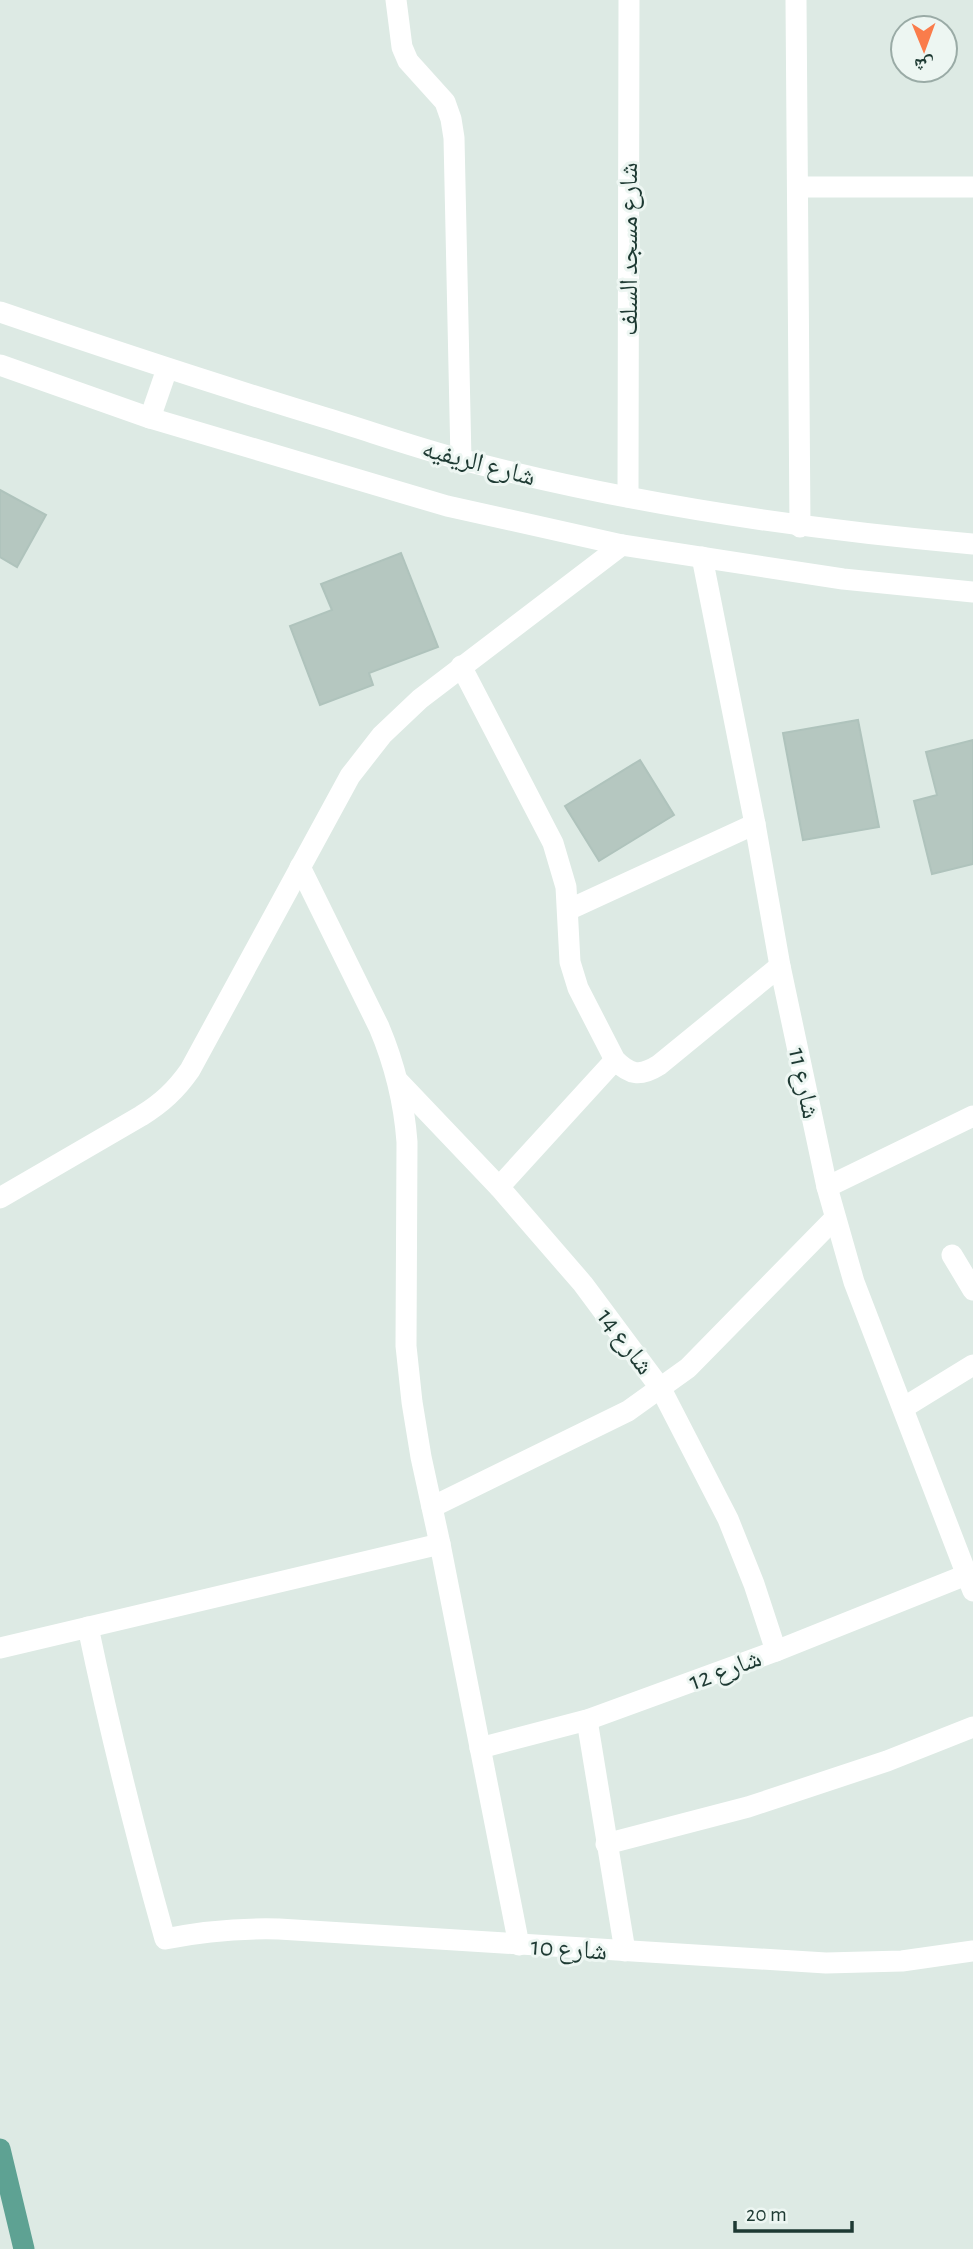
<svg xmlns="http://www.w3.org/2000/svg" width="973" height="2249" viewBox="0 0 973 2249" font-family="'Alegreya Sans','Noto Naskh Arabic',sans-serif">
<rect width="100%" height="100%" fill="#ddeae4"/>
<g fill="#b5c7c0" stroke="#afc3bc" stroke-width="2">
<path d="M0 490 46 515 17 567 0 557Z"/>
<path d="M401 553 438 647 369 673 373 685 320 705 290 626 332 610 321 584Z"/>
<path d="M858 720 879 827 803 840 783 733Z"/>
<path d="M973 740V864L932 874 914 801 937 795 926 752Z"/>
<path d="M640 760 674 815 599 861 565 806Z"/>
</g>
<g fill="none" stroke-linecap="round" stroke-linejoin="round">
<g stroke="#fff" stroke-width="21">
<path d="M396 0 402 47 408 61 445 102 451 119 454 138 461 460"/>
<path d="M796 0 800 527"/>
<path d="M799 187H973"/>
<path d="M0 312C108 349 217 385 326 418 372 432 417 448 463 460 630 504 801 529 973 544"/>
<path d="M0 365 150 418 447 506 622 545 843 579 973 592"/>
<path d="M150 418 167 369"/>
<path d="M628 497 629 0"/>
<path d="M702 557 755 824 780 966 827 1187 854 1282 973 1591"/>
<path d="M461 666 553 843 566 887 570 962 578 988 615 1060C630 1075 640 1077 659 1065L780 966"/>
<path d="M300 867 379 1027C395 1065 404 1101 407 1142L406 1346 412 1402 421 1457 440 1544 519 1945"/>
<path d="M568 910 755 824"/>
<path d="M399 1082 499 1187 583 1284 661 1389 728 1519 754 1584 776 1651"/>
<path d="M499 1187 615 1060"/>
<path d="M827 1187 973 1116"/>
<path d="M0 1198 141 1116C162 1103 176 1090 190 1070L350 776 382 735 420 699 622 545"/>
<path d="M952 1255 973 1290"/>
<path d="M903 1408 973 1365"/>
<path d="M432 1507 628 1411 688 1368 835 1218"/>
<path d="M88 1627C110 1732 136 1836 165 1939 204 1931 239 1928 279 1929L826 1963 902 1961 973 1951"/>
<path d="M0 1648 440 1544"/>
<path d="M587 1720 625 1951"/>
<path d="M480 1748 587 1720 776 1651 966 1575"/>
<path d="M606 1844 748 1807 887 1761 973 1727"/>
</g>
<path stroke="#5ea293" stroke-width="21" d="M0 2149 24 2249"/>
</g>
<g text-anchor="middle" stroke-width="6" stroke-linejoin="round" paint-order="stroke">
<g font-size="26" fill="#1e3a33" stroke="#edf6f2">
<text transform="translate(628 249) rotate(-90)" y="9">شارع مسجد السلف</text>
<text transform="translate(479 462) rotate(15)" y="9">شارع الريفيه</text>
<text transform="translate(805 1083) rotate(78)" y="9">شارع 11</text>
<text transform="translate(626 1341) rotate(53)" y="9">شارع 14</text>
<text transform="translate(725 1669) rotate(-20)" y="9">شارع 12</text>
<text transform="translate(569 1948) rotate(4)" y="9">شارع 10</text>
</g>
</g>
<g transform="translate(924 49) rotate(179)"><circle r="33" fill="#edf6f2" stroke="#9aaba6" stroke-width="2"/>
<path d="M0-5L12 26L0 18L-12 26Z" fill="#fa7c4b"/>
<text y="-10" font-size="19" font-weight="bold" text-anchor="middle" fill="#1e3a33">ش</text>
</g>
<path d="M735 2221v10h117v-10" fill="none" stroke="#1e3a33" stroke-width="3.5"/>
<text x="746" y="2221" font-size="21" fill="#1e3a33" stroke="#edf6f2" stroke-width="5" paint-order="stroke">20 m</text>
</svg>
